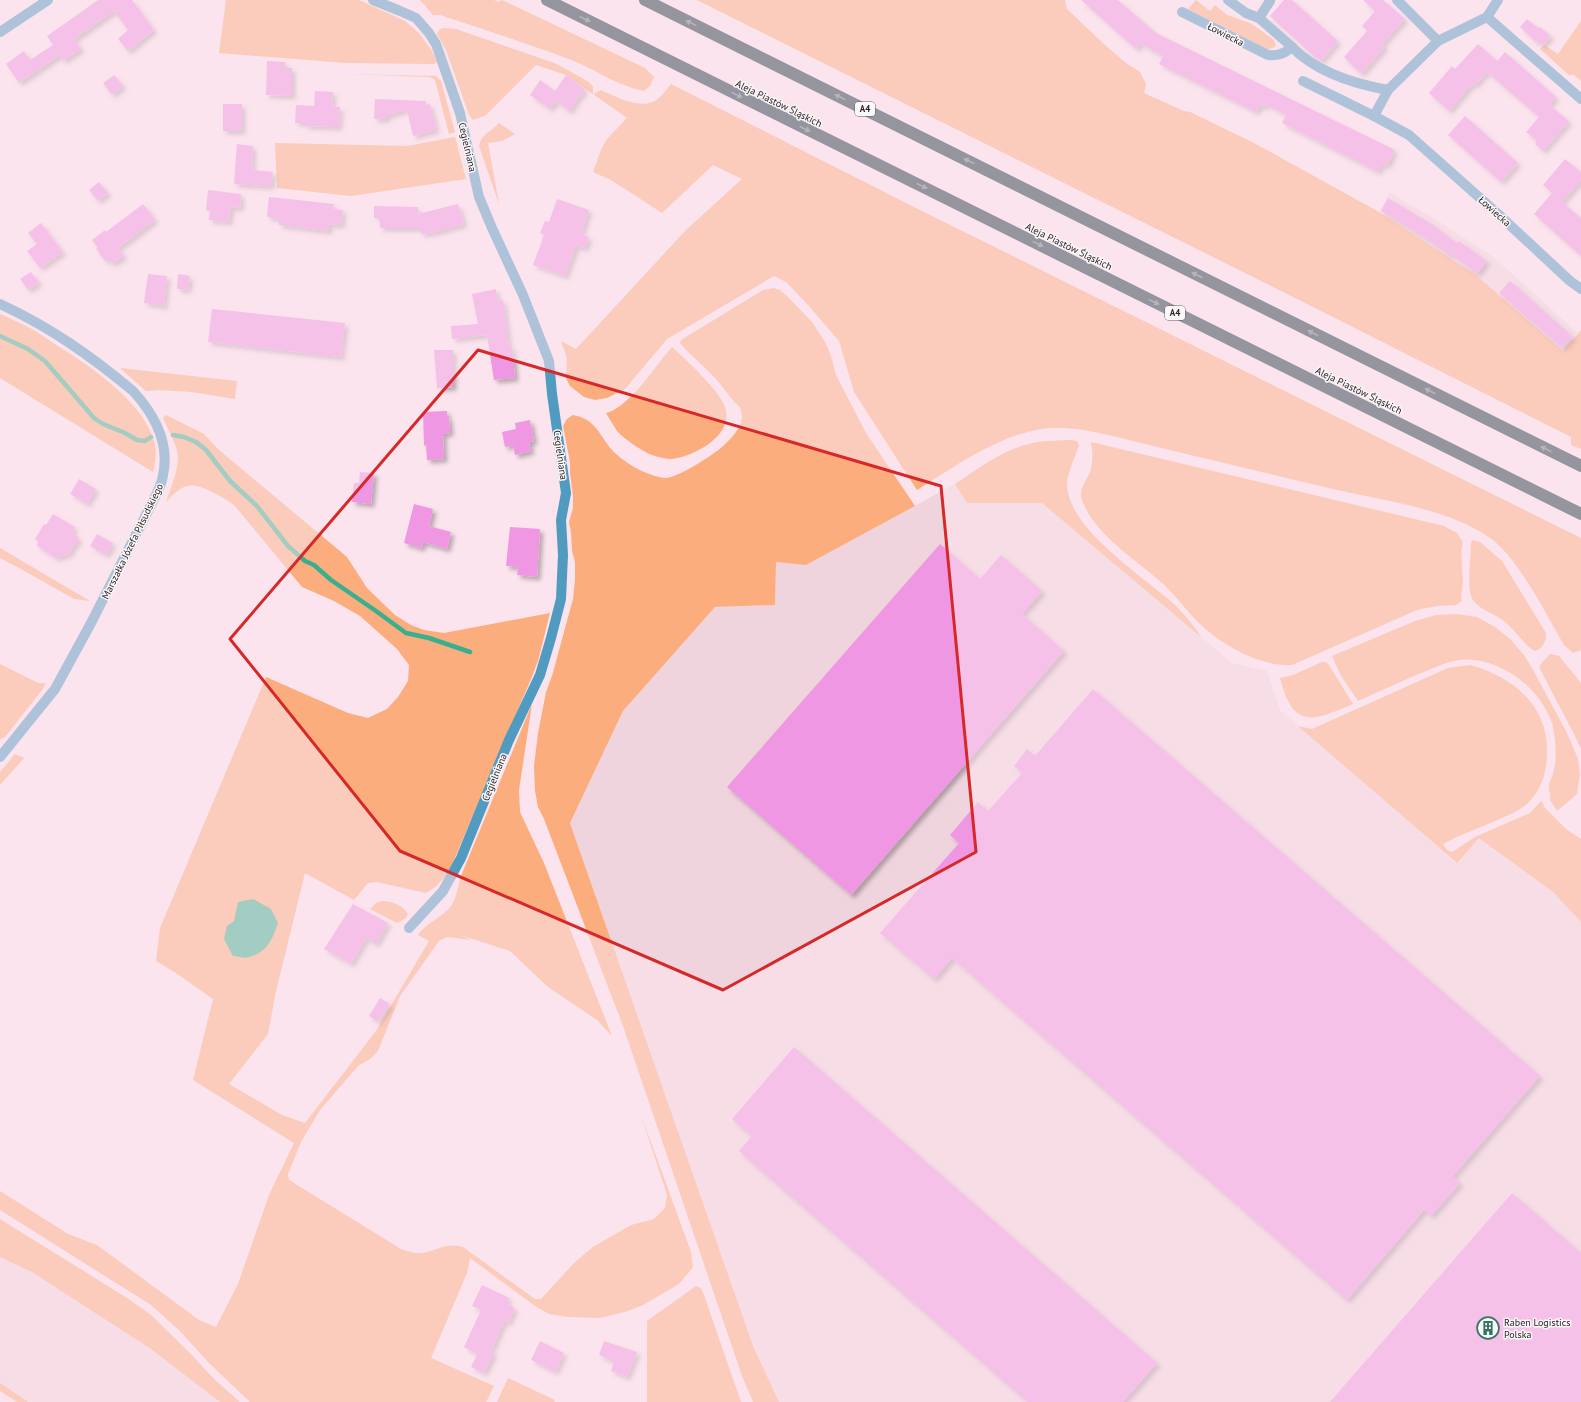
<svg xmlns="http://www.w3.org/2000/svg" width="1581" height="1402" viewBox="0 0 1581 1402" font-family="'PT Sans',sans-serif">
<defs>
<filter id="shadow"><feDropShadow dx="3.5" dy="3.5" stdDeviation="2" flood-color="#0004"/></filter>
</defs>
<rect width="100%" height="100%" fill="#fbe4ed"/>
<g fill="#efd4de">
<path d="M1390 193 1432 217 1492 256 1578 333 1563 351 1476 275 1379 212Z"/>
<path d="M955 484 968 503H1042L1232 663 1267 671 1280 710 1456 863 1479 838 1553 892 1581 922V1402H779L753 1346 570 823 623 711 715 607 775 605 776 562 806 565Z"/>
<path d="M0 1257 32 1272 151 1349 220 1402H26L0 1384Z"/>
</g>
<g fill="#fbad7e">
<path d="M226 0H359L405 21 419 33 432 51 437 62 434 64 346 63 219 53Z"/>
<path d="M420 0H494L498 2 502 0 645 68 654 77 650 86 644 91C618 86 598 71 574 61 530 44 485 30 440 15H433Z"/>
<path d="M697 0H1065L1067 9 1105 45 1126 63 1140 72 1146 84 1144 93 1184 111 1190 112 1254 143 1379 212 1476 275 1563 351 1581 330V449L1571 445V437L1291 296Z"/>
<path d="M1196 0 1210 11 1215 5 1227 15 1252 24 1274 40 1276 46 1270 49H1267L1188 9Z"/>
<path d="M1581 21V81L1574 75H1569L1540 49 1544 45 1558 54Z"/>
<path d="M443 28 456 29 557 64 589 82 593 86V94L601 90C617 97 635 108 653 102 660 99 666 90 671 84L916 208 1581 538V650L1573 653 1564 645C1545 613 1517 554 1486 535 1447 511 1400 503 1356 494 1317 486 1279 476 1241 467 1206 459 1171 450 1137 442 1108 435 1071 424 1042 429 996 436 956 466 917 490L854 392 839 341 808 305 786 282 774 276 667 339 625 389 607 398 595 400 584 397 570 386 566 378 567 358 561 341 576 349 686 230 742 179 713 165 662 213 611 180 593 172 601 150 607 139 627 118 566 75 536 65 486 115 479 118 473 120 469 115 446 50 437 34 439 30Z"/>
<path d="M346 74 436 76 441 81 455 132 449 134 435 80 430 77Z"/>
<path d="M499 123 515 134 502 141 488 143 499 204 479 146C481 134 492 131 499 123Z"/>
<path d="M455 137 466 179 351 196 277 188 275 143 407 146Z"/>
<path d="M774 288 780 290 786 295 812 322 825 342 831 356 836 375 866 433 915 506 806 565 776 562 775 605 715 607 623 711 570 823 753 1346 779 1402H753L742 1376 623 1026 544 819 538 807 535 791 534 766 538 733 546 692 552 676 573 599 575 580V562L572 551 571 532 569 522 573 508V496L570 473V462L563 426 567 419 573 415C596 419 599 435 612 450 624 463 647 476 665 478 676 479 715 454 723 446 730 440 741 428 742 419 742 415 741 410 740 407 729 398 723 386 713 376 702 364 690 355 680 343L681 340 763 290Z"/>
<path d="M0 314C9 318 19 322 28 327 38 332 47 339 56 345 90 366 146 403 155 445 157 453 155 463 153 472L0 378Z"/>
<path d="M672 347C685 359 724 394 726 411 731 437 694 456 672 459 666 459 658 457 652 455 642 451 624 439 617 431 613 425 609 418 606 413 629 408 656 365 672 347Z"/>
<path d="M120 368 237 381 235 399 192 392 160 390 146 391Z"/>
<path d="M166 415 204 434 219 450 347 557 367 588 395 615 411 625 424 630 444 633 550 613 538 661 531 679 448 874 435 887 426 893 377 882 368 883 354 900 305 873 276 991 268 1034 229 1084 282 1115 305 1123 376 1031 429 941 418 935C427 922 442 918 451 906 457 897 458 886 461 876L532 704 519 790 520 812 544 863 612 1036 597 1020 548 987 510 951 460 935 471 940 447 937 439 941 400 996 378 1051 370 1059 358 1066 320 1110 301 1142 288 1174 289 1180 401 1249C407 1251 415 1254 423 1253 437 1250 448 1242 463 1247L528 1294 535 1299H541L575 1262 593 1247 631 1225 654 1219 665 1208 667 1195 641 1115 691 1252 693 1267 679 1284 643 1305 625 1312 599 1318 568 1317 549 1314 535 1306 470 1258 467 1273 431 1358 494 1386 486 1402H250L210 1364 180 1331 151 1305 0 1210V1191L68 1234 97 1245 199 1320 216 1327 238 1284 269 1195 294 1143 193 1080 213 999 176 973 156 961 160 928 266 677 348 713 368 718 387 709 398 697 408 681 409 665 397 649 360 616 334 601 302 587 235 506C227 500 219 495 210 491 189 481 182 485 166 502 171 487 178 472 178 456 177 444 168 430 163 418Z"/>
<path d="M1069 440 1077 441 1079 445C1076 454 1066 477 1067 485 1069 530 1143 576 1174 604 1184 614 1194 625 1201 637L1042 503H967L955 484C978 469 1002 450 1029 444 1042 440 1055 441 1069 440Z"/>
<path d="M1091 442 1444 526 1457 533 1463 542 1461 553 1463 582 1461 596 1462 601 1456 605 1437 606 1417 610 1292 665C1261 667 1222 645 1200 624 1186 611 1176 595 1161 582 1135 559 1095 535 1082 500 1078 489 1086 482 1090 472 1093 462 1093 453 1091 442Z"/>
<path d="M1472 540 1480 542 1502 561 1546 633C1547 641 1542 650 1534 651 1522 642 1514 629 1503 620 1493 613 1475 608 1471 596 1467 582 1471 558 1471 543Z"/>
<path d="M0 548 90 601 74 599 21 569 0 558Z"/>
<path d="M1457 614 1477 617 1495 627 1510 639 1524 655 1533 670 1567 733 1578 759 1580 774 1577 794 1557 811 1550 800C1551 794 1549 793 1549 788 1548 784 1552 778 1553 774 1557 760 1556 742 1553 728 1553 723 1550 718 1548 714 1533 682 1495 656 1459 660 1444 662 1430 670 1416 675 1397 684 1377 692 1358 701L1341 676 1332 656 1415 621 1436 615Z"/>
<path d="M1550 654 1559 656 1581 683V749L1574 734 1540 669V665Z"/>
<path d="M1322 662H1326L1329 665 1353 704C1312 722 1293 729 1280 678L1293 675Z"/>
<path d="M0 664 38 683H46L42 690 5 737 0 739Z"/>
<path d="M1470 665C1514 677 1550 707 1547 757 1546 774 1541 790 1528 803 1521 810 1511 814 1502 818 1482 827 1461 834 1443 844L1447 850 1452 852 1475 837 1530 813 1541 801 1543 803 1544 807 1566 829 1581 839V922L1553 892 1479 838 1457 863 1298 726 1312 729 1448 668Z"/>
<path d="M15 754 24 758 0 785V772Z"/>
<path d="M382 901C392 901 403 905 408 914L406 918 397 923 370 909 376 903Z"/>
<path d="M0 1219 127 1298 150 1314 189 1352 214 1379 240 1402H220L151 1349 32 1272 0 1257Z"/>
<path d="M696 1286 701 1288 704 1295 741 1402H647V1321Z"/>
<path d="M508 1378 555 1400 554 1402H497Z"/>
<path d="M0 1383 28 1402H17L0 1391Z"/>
</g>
<path fill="#38b090" d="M253 899 271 909 278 923C273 938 267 953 249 957 245 959 238 956 233 956L224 939 227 926 234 921 238 902Z"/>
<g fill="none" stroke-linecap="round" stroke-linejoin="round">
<g stroke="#38b090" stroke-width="4.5">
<path d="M0 336 28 349 45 361 94 418 103 424 125 433 137 440 145 441 151 437"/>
<path d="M173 435 184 437 196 442 206 450 230 481 257 506 288 546 305 561 314 565 331 580 376 611 406 633 429 638 470 652"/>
</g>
</g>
<g fill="#f097e4" filter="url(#shadow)">
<path d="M98 0H132L154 30 128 51 118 39 128 30 114 11 74 39 81 49 63 61 60 55 19 83 6 64 24 51 30 60 53 45 47 36Z"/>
<path d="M1081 0H1118L1156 33 1395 150 1387 166 1382 164 1378 172 1282 123 1286 115 1266 104 1264 107 1260 105 1256 112 1159 64 1163 56 1146 47 1141 43 1136 49Z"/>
<path d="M1284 0H1292L1338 41 1321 61 1316 58 1270 16Z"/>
<path d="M1363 0H1383L1405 19 1382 44 1385 47 1361 74 1344 57 1367 31 1362 26 1375 11Z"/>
<path d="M1527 19 1538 28 1540 27 1551 36 1543 45 1537 41 1536 42 1520 27Z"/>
<path d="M1478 44 1497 61 1505 52 1556 97 1549 105 1569 121 1543 151 1535 144 1537 141 1526 132 1539 117 1487 72 1474 86 1472 84 1449 111 1429 93 1452 66 1455 69Z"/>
<path d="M267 61 285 62V68H292V96L266 95Z"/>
<path d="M114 75 123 86 112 95 103 83Z"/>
<path d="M566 75 585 89 569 111 556 101 550 109 530 95 540 80 555 91Z"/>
<path d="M315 91 333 92 332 107H340L339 127 305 126 306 123H295L296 105 314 106Z"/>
<path d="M375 99 426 101V105L430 104 436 130 413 136 407 110 387 115V119H374Z"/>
<rect x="223" y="104" width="19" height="27"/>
<path d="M1465 116 1518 163 1501 182 1448 135Z"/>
<path d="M237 144 253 146 252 170 273 172 271 186 234 184Z"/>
<path d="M1565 159 1581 172V180L1562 202 1581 218V256L1534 214 1552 193 1543 185Z"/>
<path d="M99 182 108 193 98 201 89 190Z"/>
<path d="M208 190 241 194 240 208 231 207 229 222 209 220 210 211 206 210Z"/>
<path d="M269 197 334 204 333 209 343 210 341 225 329 224V231L279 225V219L267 217Z"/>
<path d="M1388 198 1433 225 1457 243 1459 241 1487 261 1477 274 1450 253 1449 255 1427 239 1381 211Z"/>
<path d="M557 199 589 210 581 234 589 237 585 248 576 246 565 276 533 265 544 235 540 233 545 221 549 222Z"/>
<path d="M143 204 155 220 118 248 124 256 112 264 109 259 106 262 96 249 98 248 92 240 105 230 106 232Z"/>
<path d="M458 204 464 224 435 232 421 234 420 228H380V218H374V206L418 207V214Z"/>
<path d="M41 223 63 252 40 268 27 251 37 244 28 233Z"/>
<path d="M31 272 39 283 28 290 20 279Z"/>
<path d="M148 274 167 276 164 306 144 303Z"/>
<path d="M178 274 190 276 188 290 177 289Z"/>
<path d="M1510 281 1573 337 1562 348 1499 293Z"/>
<path d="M496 289 498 301 503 300 509 347H512L515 378 494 380 487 335 452 339 451 326 478 324 472 294Z"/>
<path d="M212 309 345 323 341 357 208 342Z"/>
<path d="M434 350H453V387L437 388Z"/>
<path d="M447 411V418H449L450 433 443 434 444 459 427 460 426 445 424 446 423 412Z"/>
<path d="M530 420 534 441 529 442 531 451 515 455 513 445 505 447 502 432 516 429 515 423Z"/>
<path d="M360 472 374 473 371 504 352 502 354 483H359Z"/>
<path d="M79 479 96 489 87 504 70 494Z"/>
<path d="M414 504 433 509 429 526 451 532 447 549 423 542 422 548 404 543Z"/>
<path d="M53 514 75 527 72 533 79 538 69 554 56 558 37 546 38 542 35 539 44 524 46 525Z"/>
<path d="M510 527 540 529 537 577 517 575 518 567 506 566Z"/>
<path d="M97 534 113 543 106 555 90 546Z"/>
<path d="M940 544 980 579 1001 555 1042 591 1022 614 1064 651 851 895 727 787Z"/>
<path d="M1093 689 1540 1076 1453 1176 1460 1183 1431 1216 1424 1210 1347 1300 952 958 934 979 880 933 959 843 950 835 978 802 988 811 1022 773 1014 766 1027 749 1035 756Z"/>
<path d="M353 904 388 923 376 944 366 938 351 964 324 949Z"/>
<path d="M380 998 390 1004 378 1022 369 1016Z"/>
<path d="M794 1047 1157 1363 1123 1402H1028L739 1151 752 1136 732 1119Z"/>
<path d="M1512 1193 1581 1253V1402H1330Z"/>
<path d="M482 1285 509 1298 507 1304 515 1308 508 1323 504 1321 491 1351 494 1353 484 1373 471 1367 477 1354 464 1347 481 1310 472 1306Z"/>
<path d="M540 1341 564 1353 555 1372 531 1360Z"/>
<path d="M604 1341 637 1352 627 1377 611 1371 614 1362 599 1355Z"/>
</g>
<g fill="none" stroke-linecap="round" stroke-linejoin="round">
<g stroke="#519bc0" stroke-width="10">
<path d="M373 0 398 10 416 18 429 33 436 44 460 113 479 197 492 228 523 295 549 361 552 394 566 493 561 520 563 555 561 599 551 638 540 675 509 740 461 858 443 891 409 928"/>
<path d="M1228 0 1246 13 1259 18 1292 47"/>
<path d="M1397 0 1438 41"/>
<path d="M1182 12 1268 55C1278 56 1284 54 1292 47 1316 72 1355 84 1388 90"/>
<path d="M1487 17 1498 0"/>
<path d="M1259 18 1270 1 1269 0"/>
<path d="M0 32 48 0"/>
<path d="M1303 81 1374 116"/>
<path d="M1581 99 1487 17 1438 41 1388 90 1374 116 1409 135 1498 214 1570 281 1581 289"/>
<path d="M0 304C50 327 91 356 133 391 154 414 170 443 163 475 162 482 159 489 156 495L91 623 55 689 0 757"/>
</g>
<g stroke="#1a3542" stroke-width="12">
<path d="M547 0 1581 514"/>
<path d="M645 0 1581 466"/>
</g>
</g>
<defs><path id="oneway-solid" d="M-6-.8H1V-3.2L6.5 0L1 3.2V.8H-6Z"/></defs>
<g fill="#687982">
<use href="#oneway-solid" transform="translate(585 19) rotate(26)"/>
<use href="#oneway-solid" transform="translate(691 23) rotate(-154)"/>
<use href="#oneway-solid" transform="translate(737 95) rotate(26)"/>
<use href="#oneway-solid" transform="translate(840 97) rotate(-154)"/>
<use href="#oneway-solid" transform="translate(805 129) rotate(26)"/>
<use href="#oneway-solid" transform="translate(969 161) rotate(-154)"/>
<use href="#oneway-solid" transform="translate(922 186) rotate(26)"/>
<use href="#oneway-solid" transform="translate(1038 244) rotate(26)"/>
<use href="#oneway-solid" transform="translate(1197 275) rotate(-153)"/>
<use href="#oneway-solid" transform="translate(1154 302) rotate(26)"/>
<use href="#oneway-solid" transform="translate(1313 333) rotate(-153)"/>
<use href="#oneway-solid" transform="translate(1430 391) rotate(-153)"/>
<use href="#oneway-solid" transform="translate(1546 449) rotate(-153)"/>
</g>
<path d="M0 0H1581V1402H0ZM478 350 941 486 976 852 723 990 400 851 230 639Z" fill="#fbe4ed" fill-opacity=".55" fill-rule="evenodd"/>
<path fill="none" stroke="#d62828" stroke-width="3" stroke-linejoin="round" d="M478 350 941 486 976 852 723 990 400 851 230 639Z"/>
<defs>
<g id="building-ring" transform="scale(1.15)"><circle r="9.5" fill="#f8f8f8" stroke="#357462" stroke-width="1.5"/><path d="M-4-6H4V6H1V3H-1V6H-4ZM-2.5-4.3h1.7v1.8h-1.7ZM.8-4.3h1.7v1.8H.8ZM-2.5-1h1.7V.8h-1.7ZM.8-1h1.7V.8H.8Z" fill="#357462"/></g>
</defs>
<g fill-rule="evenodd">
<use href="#building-ring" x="1488" y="1328"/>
</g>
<g text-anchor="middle" stroke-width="3" stroke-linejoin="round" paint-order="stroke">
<g fill="#f8f8f8" stroke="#6a5b62" stroke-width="1">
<rect x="855" y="102" width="20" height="14" rx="3"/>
<rect x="1165" y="306" width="20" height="14" rx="3"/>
</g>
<g font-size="9" font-weight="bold" fill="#2d1821">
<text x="865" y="112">A4</text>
<text x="1175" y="316">A4</text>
</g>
<g font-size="10" fill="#2d1821" stroke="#f8f8f8">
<text transform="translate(1226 34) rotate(27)" y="4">Łowiecka</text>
<text transform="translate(779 103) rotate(26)" y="4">Aleja Piastów Śląskich</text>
<text transform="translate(468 147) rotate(77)" y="4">Cegielniana</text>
<text transform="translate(1495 211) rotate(42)" y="4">Łowiecka</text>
<text transform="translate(1069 246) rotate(26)" y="4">Aleja Piastów Śląskich</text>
<text transform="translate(1359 390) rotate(26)" y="4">Aleja Piastów Śląskich</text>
<text transform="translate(561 455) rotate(82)" y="4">Cegielniana</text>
<text transform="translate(132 541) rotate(-64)" y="4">Marszałka Józefa Piłsudskiego</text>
<text transform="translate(494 777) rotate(-68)" y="4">Cegielniana</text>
</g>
<g font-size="10" fill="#2d1821" stroke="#f8f8f8" text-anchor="start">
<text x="1504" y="1326">Raben Logistics<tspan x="1504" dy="12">Polska</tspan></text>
</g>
</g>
</svg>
